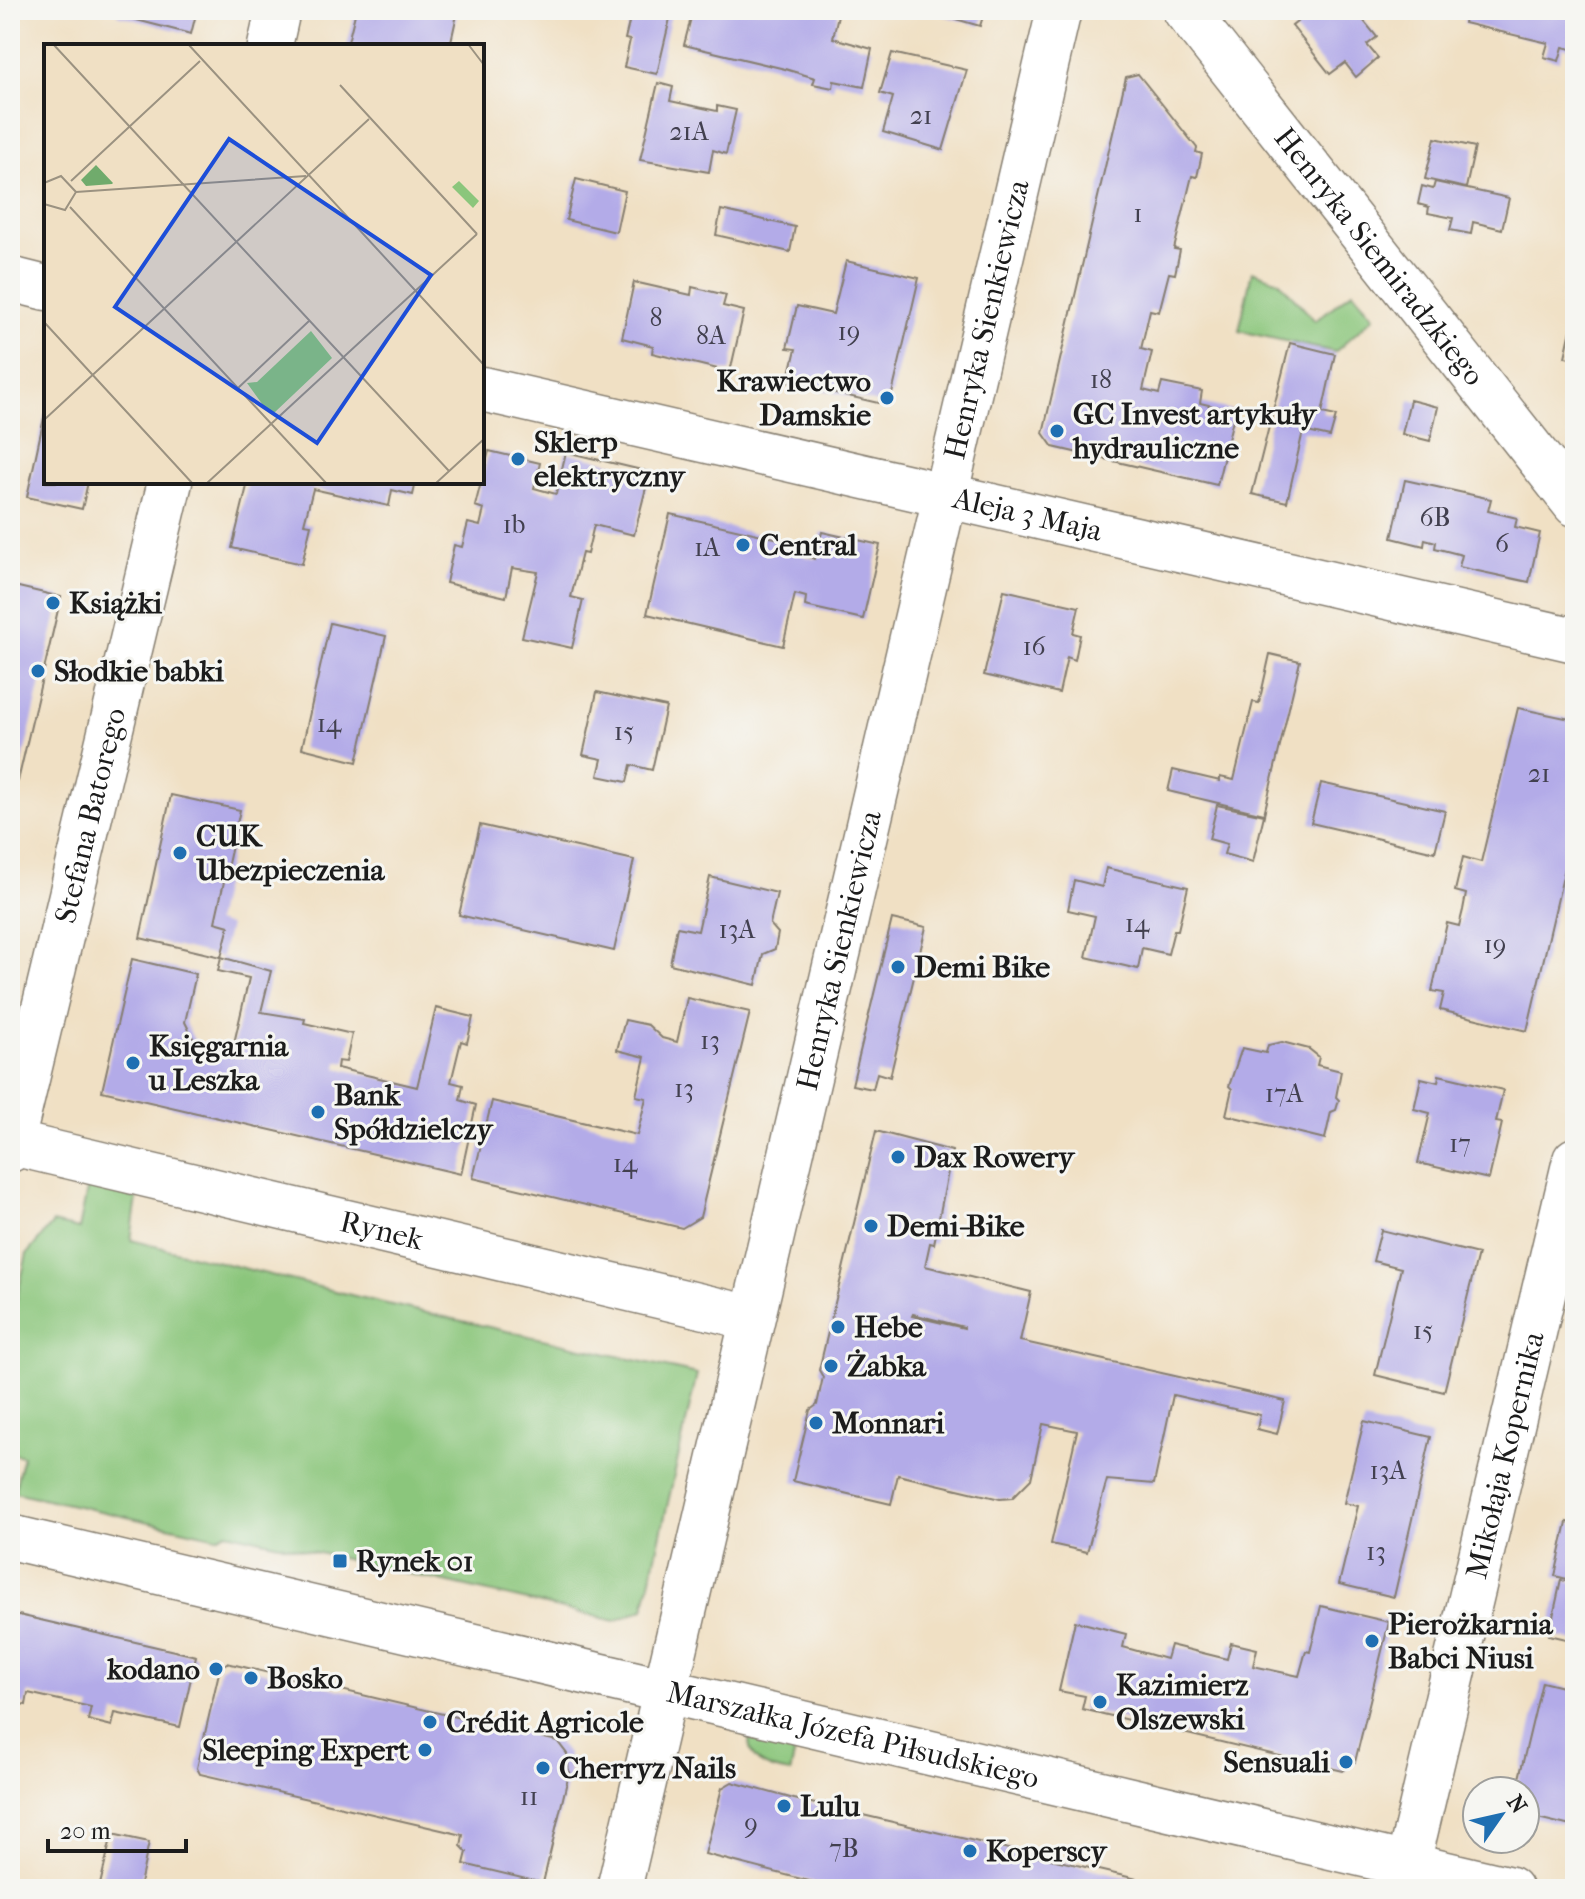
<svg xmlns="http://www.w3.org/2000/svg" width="1585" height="1899" viewBox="0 0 1585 1899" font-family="'IM FELL French Canon',serif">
<rect width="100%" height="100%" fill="#f6f6f2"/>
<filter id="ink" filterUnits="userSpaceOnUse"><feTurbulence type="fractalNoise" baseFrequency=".0125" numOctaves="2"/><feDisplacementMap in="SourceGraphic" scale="16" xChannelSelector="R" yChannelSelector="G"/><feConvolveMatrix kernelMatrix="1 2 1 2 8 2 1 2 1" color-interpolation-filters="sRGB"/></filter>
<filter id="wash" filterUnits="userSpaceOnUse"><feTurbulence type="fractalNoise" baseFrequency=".006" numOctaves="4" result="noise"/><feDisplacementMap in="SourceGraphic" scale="32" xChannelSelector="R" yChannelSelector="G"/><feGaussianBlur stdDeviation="1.8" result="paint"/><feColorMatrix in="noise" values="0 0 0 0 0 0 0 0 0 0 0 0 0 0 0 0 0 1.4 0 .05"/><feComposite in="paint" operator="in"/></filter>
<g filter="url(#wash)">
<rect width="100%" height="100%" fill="#f0e0c4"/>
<g fill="#8bc67c" stroke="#54714c" stroke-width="2">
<path d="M1252 271 1279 281 1315 321 1353 291 1374 317 1335 352 1239 331Z"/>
<path d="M88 1185 137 1198 131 1240 383 1303 697 1374 644 1609 615 1621 227 1532 217 1537 14 1492 23 1456 10 1453V1327L27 1254 53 1223 79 1229Z"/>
<path d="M750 1732 797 1743 790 1773C765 1769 745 1761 750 1732Z"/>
</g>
<g id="blocks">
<g fill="#b3abe8" fill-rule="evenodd">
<path d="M118 10H197L191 34 117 15Z"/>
<path d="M356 10H458L450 46H347Z"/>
<path d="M632 10H672L657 74 624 67 630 40 625 39Z"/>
<path d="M693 10H839L833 38 872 49 864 87 834 81 833 88 813 84 815 78 785 69 684 45Z"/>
<path d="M924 10H985L980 26Z"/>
<path d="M1312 10H1355L1377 37 1367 45 1378 58 1356 77 1345 63 1330 74 1292 26Z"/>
<path d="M1466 10H1546L1575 17V50L1563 47 1559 61 1544 57 1548 43 1464 23Z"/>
<path d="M892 53 967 70 943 150 883 132 893 97 880 93Z"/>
<path d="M1138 74 1197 148 1196 152 1202 154 1197 177 1192 176 1174 249 1180 250 1175 274 1169 273 1159 312 1150 310 1141 349 1152 352 1143 390 1159 394 1162 383 1202 391 1200 403 1235 411 1217 485 1053 447 1043 433 1126 77Z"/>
<path d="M658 83 673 87 670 101 717 111V106L736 110 726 154 713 150 709 172 640 160Z"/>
<path d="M1435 138 1475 147 1466 188 1425 179Z"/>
<path d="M576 179 625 191 616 232 566 220Z"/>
<path d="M1435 182 1509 198 1502 229 1473 222 1471 234 1450 230 1453 218 1428 213 1429 207 1418 204 1422 186 1433 189Z"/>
<path d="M721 210 795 227 790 252 716 235Z"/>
<path d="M846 261 919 278 892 394 878 403 788 382 796 349 787 348 797 306 833 314Z"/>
<path d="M634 282 691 295 692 287 726 295 723 306 744 311 730 372 652 353 653 346 622 338Z"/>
<path d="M1575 312V359L1565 357Z"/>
<path d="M1290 343 1335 354 1322 413 1336 416 1330 437 1303 431 1287 502 1252 494Z"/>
<path d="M1410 400 1438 407 1430 441 1402 434Z"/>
<path d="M45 413 46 482H88L82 509 27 497Z"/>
<path d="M489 451 540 463 534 488 556 494 566 452 650 472 634 535 594 525 587 554 582 553 571 597 583 600 572 648 522 637 538 572 512 568 506 597 446 583 454 545 462 547 468 523 480 526 484 509 475 506Z"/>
<path d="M1405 480 1491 499 1488 511 1517 518 1515 527 1540 533 1529 582 1459 567 1462 555 1435 548 1436 542 1425 539 1424 546 1392 538Z"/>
<path d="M248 482H416L413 495 392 490 389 506 313 489 304 524 311 525 302 564 232 548Z"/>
<path d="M670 514 806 545 804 556 815 559 822 532 880 545 863 619 805 606 806 597 795 594 783 646 647 614Z"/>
<path d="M10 585 61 597 18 781 10 779Z"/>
<path d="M1004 590 1079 607 1073 633 1080 635 1075 660 1067 657 1059 693 984 675Z"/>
<path d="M330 623 386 636 357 762 302 748Z"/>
<path d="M1270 654 1300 661 1264 814 1168 791 1173 770 1220 781V777L1234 780 1253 702 1259 703Z"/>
<path d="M597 692 666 707 652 770 631 765 627 782 598 776 602 759 583 755Z"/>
<path d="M1518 708 1575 720V825L1527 1031 1440 1010 1444 993 1432 991 1447 923 1459 926 1463 910 1466 894 1455 891 1463 857 1481 862Z"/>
<path d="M1321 783 1445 811 1435 852 1311 823Z"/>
<path d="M171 795 240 810 215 922 229 926 221 957 140 938Z"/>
<path d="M1217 805 1264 815 1253 862 1224 854 1227 844 1209 839Z"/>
<path d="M480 825 634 860 614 951 459 915Z"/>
<path d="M1106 868 1188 887 1178 930H1174L1168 954 1142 948 1138 969 1086 957 1095 916 1068 910 1074 880 1102 887Z"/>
<path d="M710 877 777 893 770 924 778 933 775 949 763 954 756 985 670 964 677 927 698 931Z"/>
<path d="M892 919 926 927 890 1077 877 1073 873 1089 852 1085Z"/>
<path d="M221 957 271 971 261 1012 305 1019 304 1023 352 1034 346 1062 338 1061 337 1068 417 1087 436 1008 473 1017 467 1043 461 1041 451 1082 463 1085 460 1100 476 1105 461 1174 102 1091 132 959 196 974 185 1022 196 1044 232 1052 249 978 218 971Z"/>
<path d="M687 998 750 1012 700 1217 682 1228 473 1178 492 1101 637 1135 646 1098 636 1096 645 1057 617 1050 625 1020 648 1025 662 1038 677 1042Z"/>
<path d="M1282 1042 1309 1049 1319 1057 1317 1065 1341 1071 1336 1097 1339 1100 1336 1110 1331 1112 1325 1139 1226 1115 1232 1089 1229 1086 1242 1048 1266 1053 1268 1045Z"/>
<path d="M1439 1075 1503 1090 1496 1122 1502 1123 1489 1179 1418 1163 1430 1113 1414 1109 1421 1078 1438 1082Z"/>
<path d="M876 1131 952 1151 934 1244 930 1243 925 1266 1031 1292 1020 1341 1285 1401 1277 1434 1257 1429 1260 1415 1173 1395 1154 1484 1107 1480 1087 1552 1051 1544 1077 1431 1043 1424 1031 1479 1012 1498 1000 1499 898 1475 891 1504 793 1481 810 1410 817 1405 823 1377 819 1370ZM913 1314 964 1327V1328L912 1316Z"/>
<path d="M1381 1230 1478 1254 1444 1392 1375 1375 1401 1268 1373 1261Z"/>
<path d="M1364 1421 1431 1437 1394 1597 1339 1584 1358 1506 1344 1503Z"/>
<path d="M1567 1522 1575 1524V1581L1555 1576Z"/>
<path d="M1561 1580 1575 1583V1641L1549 1635Z"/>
<path d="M1321 1606 1389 1622 1355 1762 1343 1771 1082 1709 1085 1696 1059 1691 1075 1621 1126 1634 1123 1647 1166 1659 1170 1645 1227 1659 1231 1643 1257 1649 1253 1666 1299 1676 1306 1651 1310 1652Z"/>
<path d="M10 1613 196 1656 180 1727 115 1713 112 1726 88 1720 91 1707 28 1693 26 1705 10 1702Z"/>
<path d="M227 1663 557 1741 567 1754 569 1773 543 1883 464 1864 467 1852 461 1846 463 1835 200 1774 197 1768 220 1668Z"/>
<path d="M1542 1682 1575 1690V1827L1525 1815V1791H1516Z"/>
<path d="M732 1782 794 1799 1180 1889H840L705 1854 722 1788Z"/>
<path d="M112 1834 149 1842 139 1889H99Z"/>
</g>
</g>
</g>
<g filter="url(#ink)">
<use href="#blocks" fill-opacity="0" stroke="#867e70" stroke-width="2"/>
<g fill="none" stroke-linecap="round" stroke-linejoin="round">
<g stroke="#867e70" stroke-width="47">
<g id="street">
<path id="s1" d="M1185 10 1575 504"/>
<path d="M270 46 278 10"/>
<path d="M10 279 46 288"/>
<path id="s2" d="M482 389 1575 640"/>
<path id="s3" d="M12 1143 752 1318"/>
<path id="s4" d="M10 1150 170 482"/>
<path id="s5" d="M10 1537 1510 1889"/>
<path id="s6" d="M619 1889 1059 10"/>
<path id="s7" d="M1402 1889 1575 1160"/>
</g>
</g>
<use href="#street" stroke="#fff" stroke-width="44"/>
</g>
</g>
<g fill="#1f6fb2" stroke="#f6f6f2" stroke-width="3">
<circle cx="887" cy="398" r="8"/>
<circle cx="1057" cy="431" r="8"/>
<circle cx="518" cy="459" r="8"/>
<circle cx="743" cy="545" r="8"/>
<circle cx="53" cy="603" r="8"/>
<circle cx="38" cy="671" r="8"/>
<circle cx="180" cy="853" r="8"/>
<circle cx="898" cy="967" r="8"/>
<circle cx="133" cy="1063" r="8"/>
<circle cx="318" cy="1112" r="8"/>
<circle cx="898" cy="1157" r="8"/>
<circle cx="871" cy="1226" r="8"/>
<circle cx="838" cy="1327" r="8"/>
<circle cx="831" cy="1366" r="8"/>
<circle cx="816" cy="1423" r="8"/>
<rect x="332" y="1553" width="16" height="16" rx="4"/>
<circle cx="1372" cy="1641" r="8"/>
<circle cx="216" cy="1669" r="8"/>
<circle cx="251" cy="1678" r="8"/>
<circle cx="1100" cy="1702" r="8"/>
<circle cx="430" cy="1722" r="8"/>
<circle cx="425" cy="1750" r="8"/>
<circle cx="1346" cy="1762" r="8"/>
<circle cx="543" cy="1768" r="8"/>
<circle cx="784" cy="1806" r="8"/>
<circle cx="970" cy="1851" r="8"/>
</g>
<g text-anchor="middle" stroke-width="6" stroke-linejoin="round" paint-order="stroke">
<g font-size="26" fill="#42404f">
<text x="921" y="124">21</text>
<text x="689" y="140">21A</text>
<text x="1138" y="222">1</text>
<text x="656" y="326">8</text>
<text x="849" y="340">19</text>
<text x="711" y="344">8A</text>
<text x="1101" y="388">18</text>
<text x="1435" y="526">6B</text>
<text x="514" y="533">1b</text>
<text x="1502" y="552">6</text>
<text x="707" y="556">1A</text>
<text x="1034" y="655">16</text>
<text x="329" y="732">14</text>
<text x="624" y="740">15</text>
<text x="1539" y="782">21</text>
<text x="1137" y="932">14</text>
<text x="737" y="938">13A</text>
<text x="1495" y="953">19</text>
<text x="710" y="1049">13</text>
<text x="684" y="1097">13</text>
<text x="1284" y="1102">17A</text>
<text x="1460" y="1152">17</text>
<text x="625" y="1172">14</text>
<text x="1423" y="1339">15</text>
<text x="1388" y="1479">13A</text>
<text x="1376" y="1560">13</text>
<text x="529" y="1805">11</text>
<text x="751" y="1832">9</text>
<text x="844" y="1857">7B</text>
</g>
<g font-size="30" fill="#1c1c1c" stroke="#f6f6f2">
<text dy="10" stroke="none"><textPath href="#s1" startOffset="314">Henryka Siemiradzkiego</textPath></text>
<text dy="10" stroke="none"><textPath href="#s6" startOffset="1612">Henryka Sienkiewicza</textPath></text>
<text dy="10" stroke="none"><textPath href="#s2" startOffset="560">Aleja 3 Maja</textPath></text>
<text dy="10" stroke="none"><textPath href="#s4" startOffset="344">Stefana Batorego</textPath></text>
<text dy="10" stroke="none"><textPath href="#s6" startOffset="964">Henryka Sienkiewicza</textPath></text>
<text dy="10" stroke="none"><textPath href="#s3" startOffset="380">Rynek</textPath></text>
<text dy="10" stroke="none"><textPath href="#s7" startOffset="446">Mikołaja Kopernika</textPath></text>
<text dy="10" stroke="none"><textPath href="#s5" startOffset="866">Marszałka Józefa Piłsudskiego</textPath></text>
</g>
<g font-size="30" font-weight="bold" fill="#1c1c1c" stroke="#f6f6f2" text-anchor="start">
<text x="871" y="391" text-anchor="end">Krawiectwo<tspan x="871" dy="34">Damskie</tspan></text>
<text x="1073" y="424">GC Invest artykuły<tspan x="1073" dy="34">hydrauliczne</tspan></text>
<text x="534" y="452">Sklerp<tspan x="534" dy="34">elektryczny</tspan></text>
<text x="759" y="555">Central</text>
<text x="69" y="613">Książki</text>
<text x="54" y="681">Słodkie babki</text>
<text x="196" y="846">CUK<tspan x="196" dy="34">Ubezpieczenia</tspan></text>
<text x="914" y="977">Demi Bike</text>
<text x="149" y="1056">Księgarnia<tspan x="149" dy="34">u Leszka</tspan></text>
<text x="334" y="1105">Bank<tspan x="334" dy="34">Spółdzielczy</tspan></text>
<text x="914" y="1167">Dax Rowery</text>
<text x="887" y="1236">Demi-Bike</text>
<text x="854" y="1337">Hebe</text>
<text x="847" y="1376">Żabka</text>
<text x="832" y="1433">Monnari</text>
<text x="356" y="1571">Rynek 01</text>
<text x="1388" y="1634">Pierożkarnia<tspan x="1388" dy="34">Babci Niusi</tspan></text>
<text x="200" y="1679" text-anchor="end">kodano</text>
<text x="267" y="1688">Bosko</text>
<text x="1116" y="1695">Kazimierz<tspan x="1116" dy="34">Olszewski</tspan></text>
<text x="446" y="1732">Crédit Agricole</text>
<text x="409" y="1760" text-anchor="end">Sleeping Expert</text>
<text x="1330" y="1772" text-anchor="end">Sensuali</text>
<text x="559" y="1778">Cherryz Nails</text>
<text x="800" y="1816">Lulu</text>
<text x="986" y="1861">Koperscy</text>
</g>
</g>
<g transform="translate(44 44)">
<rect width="440" height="440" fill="#f0e0c4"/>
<path d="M415 137 435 157 429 164 408 143ZM267 287 288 314 231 368H224L203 339 213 338Z" fill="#8bc67c"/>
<path d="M52 121 69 139 68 140 42 142 37 136Z" fill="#70ab6c"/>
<path fill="none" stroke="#9b9281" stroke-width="2" d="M9 0 405 427M144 0 440 321M424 0 440 21M296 41 433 190M27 137 156 17M0 139 17 132 32 148 21 166 0 160M32 148 262 132M26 163 283 440M0 278 149 440M194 344 265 277M0 376 325 75M162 440 433 190M391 440 440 395"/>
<path fill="#1d4ed8" fill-opacity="0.15" stroke="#1d4ed8" stroke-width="4" d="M185 95 387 231 273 399 71 263Z"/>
<rect width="440" height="440" fill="none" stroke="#1c1c1c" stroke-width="4"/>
</g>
<rect width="1585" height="1899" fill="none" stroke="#f6f6f2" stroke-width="40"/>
<g transform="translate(1501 1815) rotate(56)"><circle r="38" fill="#f6f6f2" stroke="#9f9f9c" stroke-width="2"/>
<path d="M0-6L14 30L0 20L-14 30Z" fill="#1f6fb2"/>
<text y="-12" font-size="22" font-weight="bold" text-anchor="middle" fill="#1c1c1c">N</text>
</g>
<path d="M48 1839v12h138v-12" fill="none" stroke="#1c1c1c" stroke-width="4"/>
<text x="60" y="1839" font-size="24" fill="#1c1c1c" stroke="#f6f6f2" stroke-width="6" paint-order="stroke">20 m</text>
</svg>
